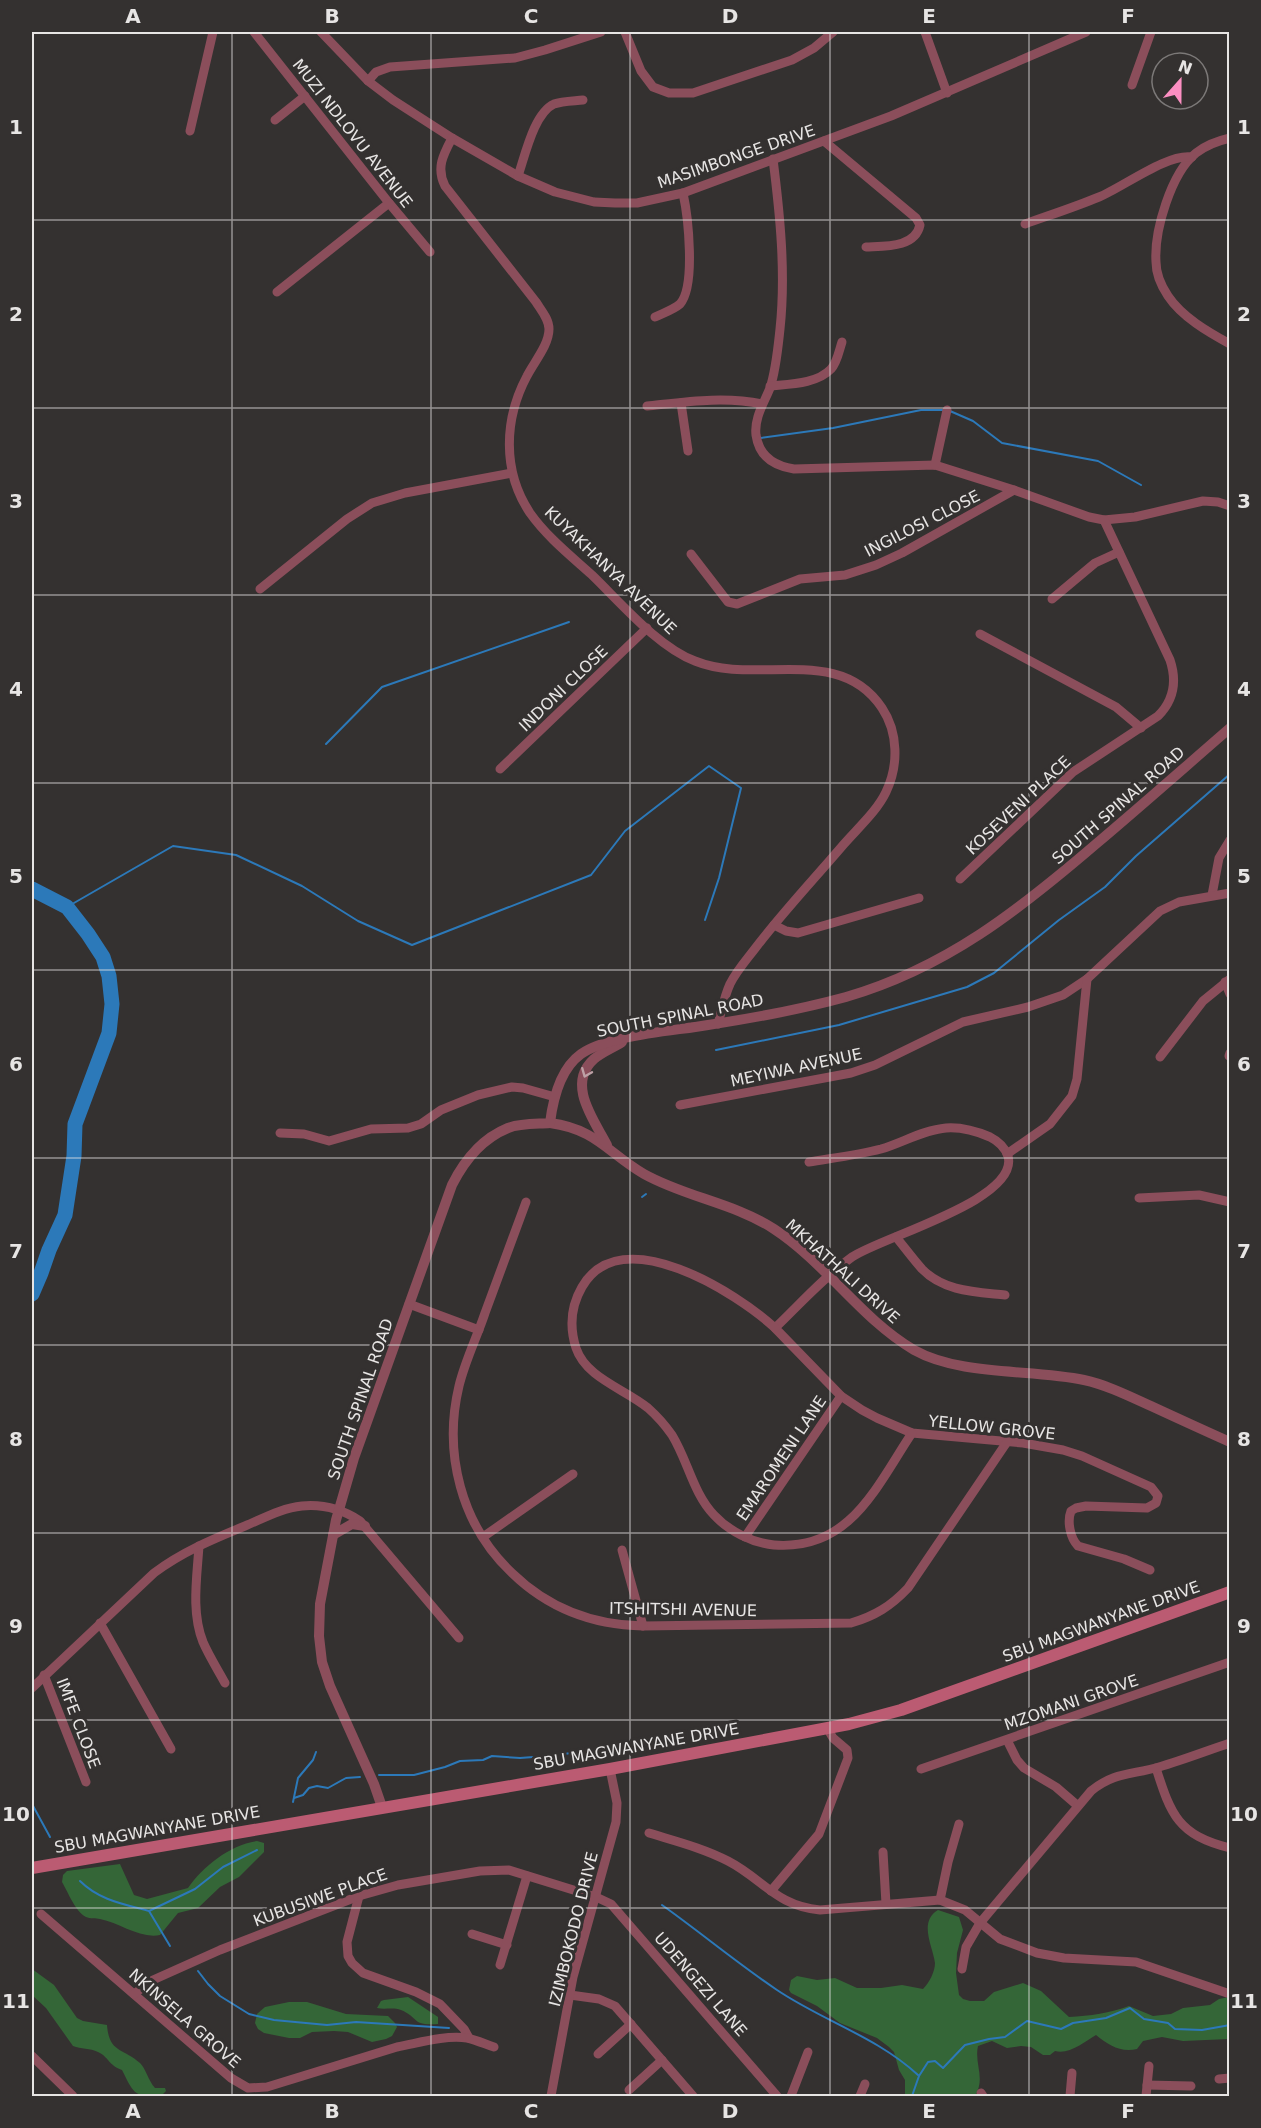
<svg xmlns="http://www.w3.org/2000/svg" width="1261" height="2128" viewBox="0 0 1261 2128" font-family="'DejaVu Sans',sans-serif">
<rect width="100%" height="100%" fill="#343130"/>
<g fill="#346637">
<path d="M257 1841 264 1843V1852L239 1877 220 1887 198 1908 178 1913 160 1935C140 1939 120 1923 100 1919 96 1918 90 1919 86 1917 75 1911 68 1892 62 1882L63 1875 67 1871 120 1864 134 1895 147 1899 188 1888C203 1866 230 1845 257 1841Z"/>
<path d="M938 1910 959 1917 963 1930 957 1953 956 1973 959 1995 963 1999 970 2001H984L994 1992 1023 1983 1041 1991 1069 2017C1090 2016 1110 2013 1129 2006L1153 2016 1171 2014 1183 2008 1210 2005 1219 1999 1229 1997V2039L1183 2041 1162 2037 1143 2041 1137 2049C1121 2053 1108 2045 1096 2035 1084 2042 1069 2055 1055 2051L1050 2055H1043L1031 2047 1021 2046 1007 2048 992 2041 978 2046C974 2064 986 2078 975 2096H905V2080L899 2070 894 2052 889 2047 877 2038 840 2023 817 2006 791 1993 789 1990 791 1980 797 1976 817 1980 835 1978 857 1988H881L902 1985 923 1989C929 1983 935 1972 935 1963 933 1946 918 1922 938 1910Z"/>
<path d="M32 1969 54 1985 77 2018 83 2021 107 2025C109 2053 123 2048 140 2063 146 2069 148 2080 155 2088H165L166 2091 161 2096C134 2097 134 2094 122 2070 108 2065 109 2057 98 2052 90 2048 81 2049 73 2046L46 2008 32 1995Z"/>
<path d="M408 1997 438 2017V2024C411 2026 420 2018 401 2010 393 2007 385 2010 377 2008L381 2001 384 2000Z"/>
<path d="M289 2002H307L346 2014 388 2016 395 2023 397 2027 392 2036 386 2039 372 2042 348 2032 334 2031 312 2032 300 2038H289L264 2033 258 2029 255 2023 257 2014 265 2007Z"/>
</g>
<g fill="none" stroke-linecap="round" stroke-linejoin="round">
<g stroke="#2c79b9" stroke-width="2">
<path d="M950 411 973 421 1002 443 1098 461 1141 485"/>
<path d="M761 438 833 428 921 410H945"/>
<path d="M326 744 382 687 569 622"/>
<path d="M67 907 173 846 236 855 302 886 358 921 412 945 591 875 625 831 709 766 741 788 719 878 705 920"/>
<path d="M716 1050 839 1025 967 987 994 973 1059 920 1105 887 1136 856 1230 774"/>
<path d="M642 1197 646 1194"/>
<path d="M379 1775H414L445 1767 460 1761 483 1760 492 1756 520 1758 560 1755 575 1752 596 1753 664 1743"/>
<path d="M294 1798 303 1795 309 1788 317 1786 328 1788 346 1778 360 1777"/>
<path d="M293 1802 298 1778 313 1760 316 1752"/>
<path d="M32 1804 50 1837"/>
<path d="M80 1881C99 1900 123 1904 149 1911L195 1889 223 1867 257 1850"/>
<path d="M662 1905C700 1932 737 1963 777 1990 823 2021 877 2037 918 2075"/>
<path d="M149 1911 170 1946"/>
<path d="M198 1971 208 1984 220 1996 249 2014 274 2020 327 2025 356 2022 449 2028"/>
<path d="M912 2096 919 2076 928 2062 935 2061 943 2068 965 2045 989 2039 1005 2037 1027 2021 1061 2029 1073 2023 1106 2018 1130 2008 1144 2019 1168 2023 1175 2029 1202 2030 1230 2025"/>
</g>
<path stroke="#2c79b9" stroke-width="15" d="M32 889 67 907 88 934 103 957 109 976 112 1004 109 1033 75 1124 74 1156 65 1215 49 1250 41 1273 32 1294"/>
<g stroke="#8b4e5b" stroke-width="9">
<path d="M254 32 389 203 430 252"/>
<path d="M321 32 368 81 393 100 452 138 518 176 555 192 594 202 615 203H637L683 193 891 116 1086 32"/>
<path d="M625 32 641 71 653 87 669 93H693L792 60 814 48 833 32"/>
<path d="M925 32 947 93"/>
<path d="M368 81 376 72 390 67 515 58 545 50 601 32"/>
<path d="M1132 85 1151 32"/>
<path d="M275 120 305 96"/>
<path d="M190 131 213 32"/>
<path d="M452 138C443 155 436 168 445 186L536 302C541 310 549 319 549 329 549 345 534 362 527 376 504 419 502 471 530 513 547 537 571 556 592 575 621 603 658 647 695 661 756 686 839 643 882 708 898 732 899 765 886 792 877 811 858 828 844 844 815 878 784 911 757 946 748 958 737 970 730 984 724 997 722 1010 718 1024"/>
<path d="M1230 138C1217 141 1206 145 1196 153 1171 173 1154 231 1156 262 1156 274 1162 287 1168 296 1182 317 1208 332 1230 344"/>
<path d="M824 141 916 218 920 225C915 248 885 246 866 247"/>
<path d="M773 159C780 215 786 273 780 329 778 347 776 370 770 388 764 403 754 418 756 435 759 456 774 466 794 469L935 465 1014 490 1089 517 1104 520 1135 517 1203 501 1218 502 1230 506"/>
<path d="M518 176C525 156 534 113 554 104 562 101 574 101 583 100"/>
<path d="M1025 224C1050 215 1075 207 1099 197 1123 187 1168 153 1192 157"/>
<path d="M277 292 389 203"/>
<path d="M655 317C663 313 673 310 680 304 696 286 688 216 683 193"/>
<path d="M770 386C789 384 817 384 831 369 837 363 839 351 842 342"/>
<path d="M681 403 688 451"/>
<path d="M647 406C685 402 724 396 762 404"/>
<path d="M935 465 947 410"/>
<path d="M691 554 728 602 737 604 800 579 845 575 876 565 902 553 1014 490"/>
<path d="M260 589 347 519 372 503 405 493 512 473"/>
<path d="M1052 599 1095 563 1119 552"/>
<path d="M980 634 1116 707 1141 728"/>
<path d="M500 769 647 628"/>
<path d="M960 879 1073 772 1158 716C1174 700 1177 681 1170 660L1104 520"/>
<path d="M1212 895 1219 858 1230 840"/>
<path d="M774 925 786 931 798 933 919 898"/>
<path d="M1225 982 1230 994"/>
<path d="M1229 1056 1230 1053"/>
<path d="M1160 1057 1203 1001 1230 979"/>
<path d="M680 1105 851 1073 875 1065 963 1022 1028 1007 1063 995 1087 979 1160 911 1179 902 1230 893"/>
<path d="M280 1133 304 1134 329 1141 371 1129 408 1128 421 1124 441 1110 478 1095 512 1087 523 1088 555 1097"/>
<path d="M1007 1154 1050 1124 1072 1096 1077 1079 1087 979"/>
<path d="M809 1162C833 1158 858 1155 881 1149 902 1143 923 1130 946 1128 960 1127 976 1131 990 1137 998 1141 1005 1148 1008 1156 1020 1200 881 1237 852 1257 824 1277 800 1304 775 1328L841 1396 862 1410 877 1418 912 1433 1023 1443 1063 1450 1082 1456 1151 1487 1158 1496 1156 1503 1147 1508 1086 1506 1076 1508 1071 1511C1067 1521 1070 1538 1078 1546L1124 1559 1150 1570"/>
<path d="M1139 1198 1199 1195 1230 1202"/>
<path d="M526 1202C512 1239 499 1276 485 1313 477 1337 465 1361 459 1386 443 1453 461 1525 512 1573 549 1609 592 1625 643 1626L851 1623C875 1616 891 1606 908 1588L1007 1442"/>
<path d="M896 1237C905 1248 913 1259 922 1269 944 1292 977 1292 1005 1295"/>
<path d="M409 1304 479 1330"/>
<path d="M775 1328C737 1293 621 1219 582 1287 571 1306 569 1326 576 1348 586 1378 625 1389 648 1408 657 1416 665 1425 672 1435 688 1461 693 1493 714 1515 729 1531 752 1543 774 1545 850 1551 876 1487 912 1433"/>
<path d="M483 1537 573 1474"/>
<path d="M745 1537 841 1396"/>
<path d="M199 1546C197 1577 191 1612 203 1642 209 1656 218 1670 225 1683"/>
<path d="M622 1550 643 1626"/>
<path d="M100 1623 171 1749"/>
<path d="M44 1675 86 1782"/>
<path d="M32 1688 154 1573C182 1552 213 1539 245 1526 264 1518 282 1508 302 1506 324 1504 342 1509 360 1521L459 1638"/>
<path d="M1007 1740 1017 1760 1024 1768 1056 1787 1078 1806"/>
<path d="M1156 1768C1171 1815 1178 1835 1230 1848"/>
<path d="M921 1769 1230 1662"/>
<path d="M649 1833C675 1841 703 1848 728 1861 763 1879 776 1906 820 1910L940 1900 965 1910 1000 1939 1037 1953 1064 1958 1136 1962 1227 1993"/>
<path d="M883 1852 886 1904"/>
<path d="M771 1891 819 1834 848 1758 847 1750 833 1738 827 1728"/>
<path d="M359 1896 347 1942 348 1956 352 1963 363 1973 416 1992 440 2004 464 2029 469 2038"/>
<path d="M940 1900 948 1862 959 1824"/>
<path d="M41 1914 231 2078 248 2088 267 2087 397 2047C419 2043 444 2035 467 2038 476 2040 485 2044 494 2047"/>
<path d="M472 1934 507 1945"/>
<path d="M500 1965 527 1876"/>
<path d="M962 1969 966 1947 980 1923 1091 1791C1114 1772 1132 1775 1159 1767 1183 1760 1206 1751 1230 1743"/>
<path d="M134 1994 153 1980 220 1950 359 1896 398 1885 480 1871 509 1870 596 1897 611 1904 777 2096"/>
<path d="M570 1995 599 1999 615 2006 693 2096"/>
<path d="M598 2054 631 2024"/>
<path d="M32 2056 73 2096"/>
<path d="M1219 2079 1230 2078"/>
<path d="M1147 2085 1191 2086"/>
<path d="M629 2090 662 2060"/>
<path d="M981 2093 983 2096"/>
<path d="M551 2096 573 1977 616 1822 617 1803 610 1769"/>
<path d="M791 2096 808 2052"/>
<path d="M860 2096 865 2084"/>
<path d="M1070 2096 1072 2073"/>
<path d="M1146 2096 1149 2066"/>
</g>
<g stroke="#8b4e5b" stroke-width="10">
<path d="M550 1123C596 1129 608 1153 644 1174 685 1197 734 1203 774 1229 826 1263 860 1318 914 1350 960 1376 1032 1369 1084 1380 1107 1385 1129 1396 1151 1406 1177 1418 1203 1430 1230 1442"/>
<path d="M607 1145C594 1120 566 1084 594 1059 602 1052 613 1048 622 1042"/>
<path d="M333 1535 352 1524 365 1526"/>
<path d="M382 1807 374 1784 330 1686 322 1662 319 1636 320 1604 336 1520 354 1458 452 1185C464 1161 481 1139 508 1128 520 1123 537 1124 550 1123 553 1099 560 1069 581 1054 608 1035 674 1031 708 1025 754 1018 802 1009 846 997 946 968 1019 910 1096 844 1141 806 1185 767 1230 728"/>
</g>
<path stroke="#bb5b72" stroke-width="12" d="M32 1868 610 1769 849 1724 901 1710 1230 1592"/>
</g>
<defs><path id="oneway-chevron" d="M-2-3.5L2.5 0L-2 3.5" fill="none" stroke-width="1.6" stroke-linecap="round" stroke-linejoin="round" transform="scale(1.5)"/></defs>
<use stroke="#bea1a6" href="#oneway-chevron" transform="translate(586 1073) rotate(112)"/>
<path fill="none" stroke="#e7e5e4" stroke-width="1.5" stroke-opacity="0.55" d="M232 32V2096M431 32V2096M630 32V2096M830 32V2096M1029 32V2096M32 220H1230M32 408H1230M32 595H1230M32 783H1230M32 970H1230M32 1158H1230M32 1345H1230M32 1533H1230M32 1720H1230M32 1908H1230"/>
<g text-anchor="middle" stroke-width="6" stroke-linejoin="round" paint-order="stroke">
<g font-size="16" fill="#e7e5e4" stroke="#343130">
<text transform="translate(353 133) rotate(52)" y="6">MUZI NDLOVU AVENUE</text>
<text transform="translate(736 156) rotate(-19)" y="6">MASIMBONGE DRIVE</text>
<text transform="translate(922 523) rotate(-27)" y="6">INGILOSI CLOSE</text>
<text transform="translate(611 570) rotate(44)" y="6">KUYAKHANYA AVENUE</text>
<text transform="translate(563 688) rotate(-44)" y="6">INDONI CLOSE</text>
<text transform="translate(1018 805) rotate(-43)" y="6">KOSEVENI PLACE</text>
<text transform="translate(1118 805) rotate(-41)" y="6">SOUTH SPINAL ROAD</text>
<text transform="translate(680 1015) rotate(-11)" y="6">SOUTH SPINAL ROAD</text>
<text transform="translate(796 1067) rotate(-12)" y="6">MEYIWA AVENUE</text>
<text transform="translate(843 1271) rotate(42)" y="6">MKHATHALI DRIVE</text>
<text transform="translate(360 1399) rotate(-71)" y="6">SOUTH SPINAL ROAD</text>
<text transform="translate(992 1427) rotate(6)" y="6">YELLOW GROVE</text>
<text transform="translate(781 1458) rotate(-56)" y="6">EMAROMENI LANE</text>
<text transform="translate(683 1609) rotate(1)" y="6">ITSHITSHI AVENUE</text>
<text transform="translate(1101 1621) rotate(-20)" y="6">SBU MAGWANYANE DRIVE</text>
<text transform="translate(1071 1702) rotate(-19)" y="6">MZOMANI GROVE</text>
<text transform="translate(79 1723) rotate(69)" y="6">IMFE CLOSE</text>
<text transform="translate(636 1746) rotate(-10)" y="6">SBU MAGWANYANE DRIVE</text>
<text transform="translate(157 1829) rotate(-10)" y="6">SBU MAGWANYANE DRIVE</text>
<text transform="translate(320 1897) rotate(-20)" y="6">KUBUSIWE PLACE</text>
<text transform="translate(573 1929) rotate(-76)" y="6">IZIMBOKODO DRIVE</text>
<text transform="translate(701 1984) rotate(49)" y="6">UDENGEZI LANE</text>
<text transform="translate(185 2018) rotate(41)" y="6">NKINSELA GROVE</text>
</g>
</g>
<rect width="1261" height="2128" fill="none" stroke="#343130" stroke-width="66"/>
<g transform="translate(1180 81) rotate(21)"><circle r="28" fill="#343130" stroke="#7c7978" stroke-width="1.5"/>
<path d="M0-4.5L10 22L0 15L-10 22Z" fill="#fc8fc2"/>
<text y="-9" font-size="16" font-weight="bold" text-anchor="middle" fill="#e7e5e4">N</text>
</g>
<rect x="33" y="33" width="1195" height="2062" fill="none" stroke="#e7e5e4" stroke-width="2"/>
<g font-size="20" text-anchor="middle" font-weight="bold" fill="#e7e5e4">
<text x="133" y="23">A</text>
<text x="332" y="23">B</text>
<text x="531" y="23">C</text>
<text x="730" y="23">D</text>
<text x="929" y="23">E</text>
<text x="1128" y="23">F</text>
<text x="16" y="134">1</text>
<text x="1244" y="134">1</text>
<text x="16" y="321">2</text>
<text x="1244" y="321">2</text>
<text x="16" y="508">3</text>
<text x="1244" y="508">3</text>
<text x="16" y="696">4</text>
<text x="1244" y="696">4</text>
<text x="16" y="883">5</text>
<text x="1244" y="883">5</text>
<text x="16" y="1071">6</text>
<text x="1244" y="1071">6</text>
<text x="16" y="1258">7</text>
<text x="1244" y="1258">7</text>
<text x="16" y="1446">8</text>
<text x="1244" y="1446">8</text>
<text x="16" y="1633">9</text>
<text x="1244" y="1633">9</text>
<text x="16" y="1821">10</text>
<text x="1244" y="1821">10</text>
<text x="16" y="2008">11</text>
<text x="1244" y="2008">11</text>
<text x="133" y="2118">A</text>
<text x="332" y="2118">B</text>
<text x="531" y="2118">C</text>
<text x="730" y="2118">D</text>
<text x="929" y="2118">E</text>
<text x="1128" y="2118">F</text>
</g>
</svg>
